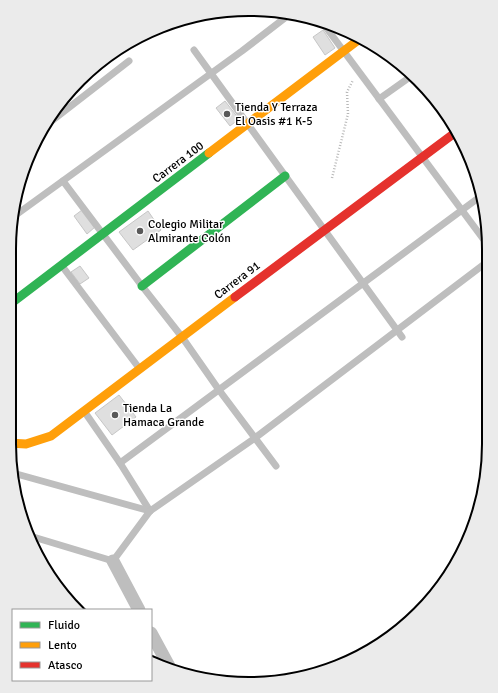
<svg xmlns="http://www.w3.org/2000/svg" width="498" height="693" viewBox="0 0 498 693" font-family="Signika,sans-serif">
<rect width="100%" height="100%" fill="#fff"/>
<g fill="#dfdfdf" stroke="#c6c6c6">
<path d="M323 30 335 48 325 55 313 37Z"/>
<path d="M225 101 239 119 230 126 216 108Z"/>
<path d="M82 210 95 227 87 234 74 216Z"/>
<path d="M148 211 161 230 133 250 119 232Z"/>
<path d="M80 266 89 278 80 284 71 272Z"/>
<path d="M119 395 136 417 112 435 95 413Z"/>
</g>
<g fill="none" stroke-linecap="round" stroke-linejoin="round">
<path stroke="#b9b9b9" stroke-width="2.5" stroke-dasharray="1 2" stroke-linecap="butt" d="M332 178 348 114 347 92 353 80"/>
<g stroke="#bebebe" stroke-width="7">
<path d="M325 26 487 244"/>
<path d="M194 50 402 337"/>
<path d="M379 99 410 77"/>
<path d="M46 124 49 123 129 61"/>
<path d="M63 181 142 286 182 337 219 390 276 466"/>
<path d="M13 217 242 51 290 14"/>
<path d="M62 266 139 368"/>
<path d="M84 411 120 463 150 511"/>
<path d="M120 463 481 196"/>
<path d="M13 473 150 511"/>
<path d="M30 536 113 561 150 511 255 438 487 262"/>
</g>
<g stroke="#bebebe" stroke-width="13">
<path d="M113 561 139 610"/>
<path d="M151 633 170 668"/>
</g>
<g stroke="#30b455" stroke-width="9">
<path d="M142 286 285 176"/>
<path d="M9 305 209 153"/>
</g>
<g stroke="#ff9f0a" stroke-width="9">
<path d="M209 153 361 38"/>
<path d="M9 443 26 444 51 436 235 297"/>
</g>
<path stroke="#e5322d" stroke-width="9" d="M235 297 456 132"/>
</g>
<g fill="#595959" stroke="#fff" stroke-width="1.5">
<circle cx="227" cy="114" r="4"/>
<circle cx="140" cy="231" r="4"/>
<circle cx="115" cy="415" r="4"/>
</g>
<g text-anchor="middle" stroke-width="3" stroke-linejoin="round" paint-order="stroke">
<g font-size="12" fill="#000" stroke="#fff" text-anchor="start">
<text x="235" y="111">Tienda Y Terraza<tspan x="235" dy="14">El Oasis #1 K-5</tspan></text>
<text x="148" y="228">Colegio Militar<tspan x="148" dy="14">Almirante Colón</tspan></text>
<text x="123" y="412">Tienda La<tspan x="123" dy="14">Hamaca Grande</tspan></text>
</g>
<g font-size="12" fill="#000" stroke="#fff">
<text transform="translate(178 162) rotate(-37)" y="4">Carrera 100</text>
<text transform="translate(237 280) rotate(-37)" y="4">Carrera 91</text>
</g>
</g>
<path d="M0 0H498V693H0ZM249 16H249A233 233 0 0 1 482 249V444A233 233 0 0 1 249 677H249A233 233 0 0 1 16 444V249A233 233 0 0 1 249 16Z" fill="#ebebeb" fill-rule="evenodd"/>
<path fill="none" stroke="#000" stroke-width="2" d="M249 16H249A233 233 0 0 1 482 249V444A233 233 0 0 1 249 677H249A233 233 0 0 1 16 444V249A233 233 0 0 1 249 16Z"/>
<rect x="12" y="609" width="140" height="72" fill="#ffffff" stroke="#999999"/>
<rect x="20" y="622" width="20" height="6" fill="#30b455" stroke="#999999"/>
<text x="48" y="629" font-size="12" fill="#000000">Fluido</text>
<rect x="20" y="642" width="20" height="6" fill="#ff9f0a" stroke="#999999"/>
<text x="48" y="649" font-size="12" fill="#000000">Lento</text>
<rect x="20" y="662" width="20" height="6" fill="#e5322d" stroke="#999999"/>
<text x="48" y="669" font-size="12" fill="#000000">Atasco</text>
</svg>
